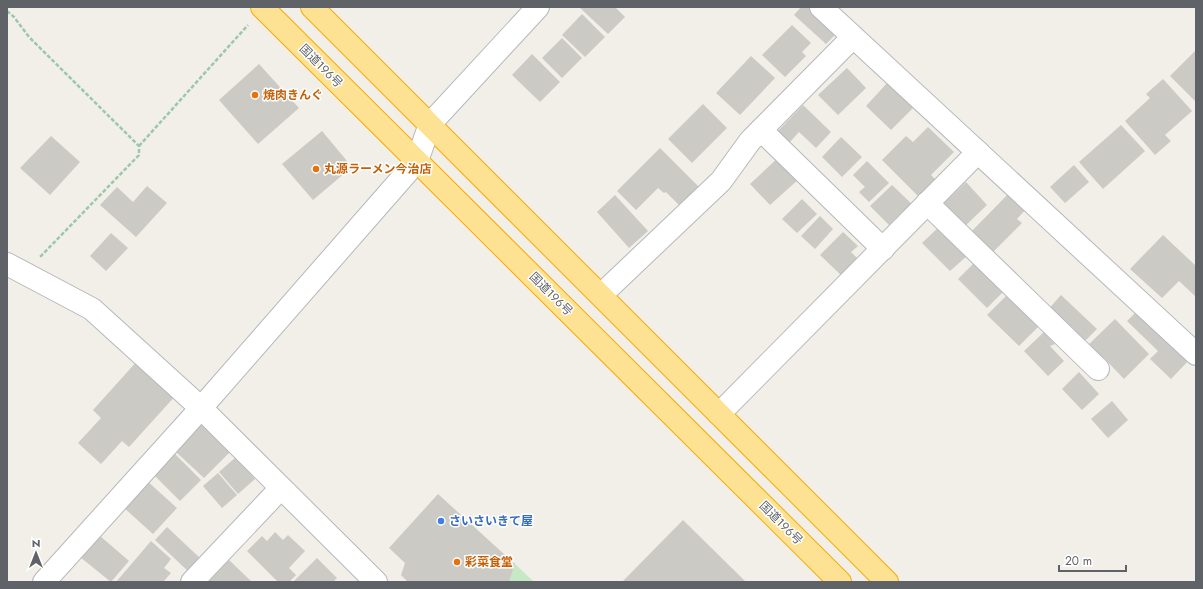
<svg xmlns="http://www.w3.org/2000/svg" width="1203" height="589" viewBox="0 0 1203 589" font-family="Jost,'Noto Sans JP',sans-serif">
<rect width="100%" height="100%" fill="#f1efe8"/>
<path fill="#c5e8c5" d="M515 564 534 582H509Z"/>
<g fill="#cccac5">
<path d="M579 7H615L625 17 608 34Z"/>
<path d="M801 7H811L838 32 826 44 794 15Z"/>
<path d="M582 14 605 37 585 57 562 35Z"/>
<path d="M792 25 811 43 802 52 806 56 785 77 762 55Z"/>
<path d="M562 38 582 58 562 78 542 58Z"/>
<path d="M1196 50V102L1170 76Z"/>
<path d="M532 54 560 82 540 102 512 75Z"/>
<path d="M751 56 775 78 740 115 716 93Z"/>
<path d="M259 64 299 108 258 144 219 100Z"/>
<path d="M847 68 866 88 838 115 818 95Z"/>
<path d="M1163 79 1192 111 1165 135 1171 141 1155 155 1125 121 1150 98 1146 94Z"/>
<path d="M889 81 915 106 891 130 866 106Z"/>
<path d="M703 104 727 128 692 163 668 139Z"/>
<path d="M803 105 831 132 816 148 799 132 789 143 777 132Z"/>
<path d="M1121 125 1145 151 1103 189 1079 162Z"/>
<path d="M928 127 954 152 931 175 935 179 918 196 882 160 906 136 913 142Z"/>
<path d="M322 131 352 167 313 200 282 164Z"/>
<path d="M51 136 80 162 50 195 20 168Z"/>
<path d="M841 137 862 157 842 177 822 157Z"/>
<path d="M660 148 700 188 681 207 666 192 664 193 658 188 636 210 617 191Z"/>
<path d="M780 156 800 178 770 205 750 184Z"/>
<path d="M867 161 889 183 869 202 859 192 865 187 853 175Z"/>
<path d="M1074 165 1089 182 1065 203 1050 187Z"/>
<path d="M966 182 987 205 964 227 942 205Z"/>
<path d="M892 185 915 207 906 216 902 212 889 225 870 206Z"/>
<path d="M147 186 167 203 136 237 100 205 117 187 133 202Z"/>
<path d="M1012 190 1028 207 1017 219 1022 223 992 253 971 232Z"/>
<path d="M615 195 648 231 629 248 597 212Z"/>
<path d="M802 199 817 214 797 233 782 219Z"/>
<path d="M820 216 833 229 815 249 801 236Z"/>
<path d="M940 226 967 256 950 271 922 243Z"/>
<path d="M843 232 858 246 851 252 860 261 844 278 820 255Z"/>
<path d="M111 233 128 248 106 271 90 256Z"/>
<path d="M1163 235 1196 266V294L1195 296 1179 281 1162 298 1130 269Z"/>
<path d="M976 261 1005 290 987 308 958 279Z"/>
<path d="M1008 294 1040 325 1019 346 987 315Z"/>
<path d="M1061 295 1097 329 1081 345 1046 312Z"/>
<path d="M1139 309 1190 359 1171 379 1150 359 1158 351 1127 321Z"/>
<path d="M1115 319 1149 354 1124 379 1104 358 1099 364 1084 349Z"/>
<path d="M1044 332 1055 344 1050 346 1064 361 1048 376 1024 351Z"/>
<path d="M139 359 177 394 129 447 122 441 101 464 78 443 101 418 93 410Z"/>
<path d="M1079 372 1099 394 1082 410 1062 389Z"/>
<path d="M1112 401 1128 420 1108 438 1091 419Z"/>
<path d="M203 423 232 450 204 478 175 451Z"/>
<path d="M172 451 201 480 180 501 151 472Z"/>
<path d="M236 457 255 479 238 494 219 472Z"/>
<path d="M218 473 237 495 222 508 203 486Z"/>
<path d="M146 480 177 508 153 534 122 506Z"/>
<path d="M438 494 515 564 509 582H408L401 575 405 563 389 548Z"/>
<path d="M683 520 746 582H622Z"/>
<path d="M167 527 201 559 189 572 155 540Z"/>
<path d="M275 532 283 540 288 535 305 551 289 568 296 575 289 582H276L277 581 247 551 262 536 267 541Z"/>
<path d="M99 535 129 561 111 582 80 557Z"/>
<path d="M151 541 171 559 164 568 171 573 163 582H116Z"/>
<path d="M317 558 337 578 333 582H293Z"/>
<path d="M229 560 252 582H208Z"/>
</g>
<g fill="none" stroke-linecap="round" stroke-linejoin="round">
<g stroke="#b5b8bc" stroke-width="24">
<g id="minor">
<path d="M821 7 1196 354"/>
<path d="M761 130 883 249"/>
<path d="M927 203 1098 369"/>
<path d="M7 264 92 309 201 408 376 582"/>
<path d="M601 295 721 181 750 141 853 37"/>
<path d="M719 414 978 152"/>
<path d="M44 582 201 408 417 161 430 124 538 7"/>
<path d="M192 582 281 488"/>
</g>
</g>
<g stroke="#f9ab00" stroke-width="24">
<g id="highway">
<path d="M262 7 840 582"/>
<path d="M312 7 887 582"/>
</g>
</g>
<g stroke="#9cc7a9" stroke-width="2.5" stroke-dasharray="4 2" stroke-linecap="butt">
<path d="M7 11 14 17 29 37 139 146V155L40 257"/>
<path d="M139 146 248 25"/>
</g>
<use href="#minor" stroke="#fff" stroke-width="22"/>
<use href="#highway" stroke="#fde293" stroke-width="22"/>
</g>
<g fill="#e8710a" stroke="#fff" stroke-width="1.5">
<circle cx="255" cy="95" r="4"/>
<circle cx="316" cy="169" r="4"/>
<circle cx="457" cy="562" r="4"/>
</g>
<circle fill="#3f7fe0" stroke="#fff" stroke-width="1.5" cx="441" cy="521" r="4"/>
<g text-anchor="middle" stroke-width="3" stroke-linejoin="round" paint-order="stroke">
<g font-size="12" fill="#5f6368" stroke="#fff">
<text transform="translate(321 66) rotate(45)" y="4">国道196号</text>
<text transform="translate(551 294) rotate(45)" y="4">国道196号</text>
<text transform="translate(781 523) rotate(45)" y="4">国道196号</text>
</g>
<g font-size="12" font-weight="bold" fill="#c56008" stroke="#fff" text-anchor="start">
<text x="263" y="99">焼肉きんぐ</text>
<text x="324" y="173">丸源ラーメン今治店</text>
<text x="465" y="566">彩菜食堂</text>
</g>
<g font-size="12" font-weight="bold" fill="#366cbe" stroke="#fff" text-anchor="start">
<text x="449" y="525">さいさいきて屋</text>
</g>
</g>
<rect width="1203" height="589" fill="none" stroke="#5f6368" stroke-width="16"/>
<g transform="translate(36 553)" stroke="#ffffff" stroke-width="3" paint-order="stroke">
<path d="M0-3L7 15L0 10L-7 15Z" fill="#5f6368"/>
<text y="-6" font-size="11" font-weight="bold" text-anchor="middle" fill="#5f6368">N</text>
</g>
<path d="M1059 565v6h67v-6" fill="none" stroke="#5f6368" stroke-width="2"/>
<text x="1065" y="565" font-size="12" fill="#5f6368" stroke="#ffffff" stroke-width="3" paint-order="stroke">20 m</text>
</svg>
